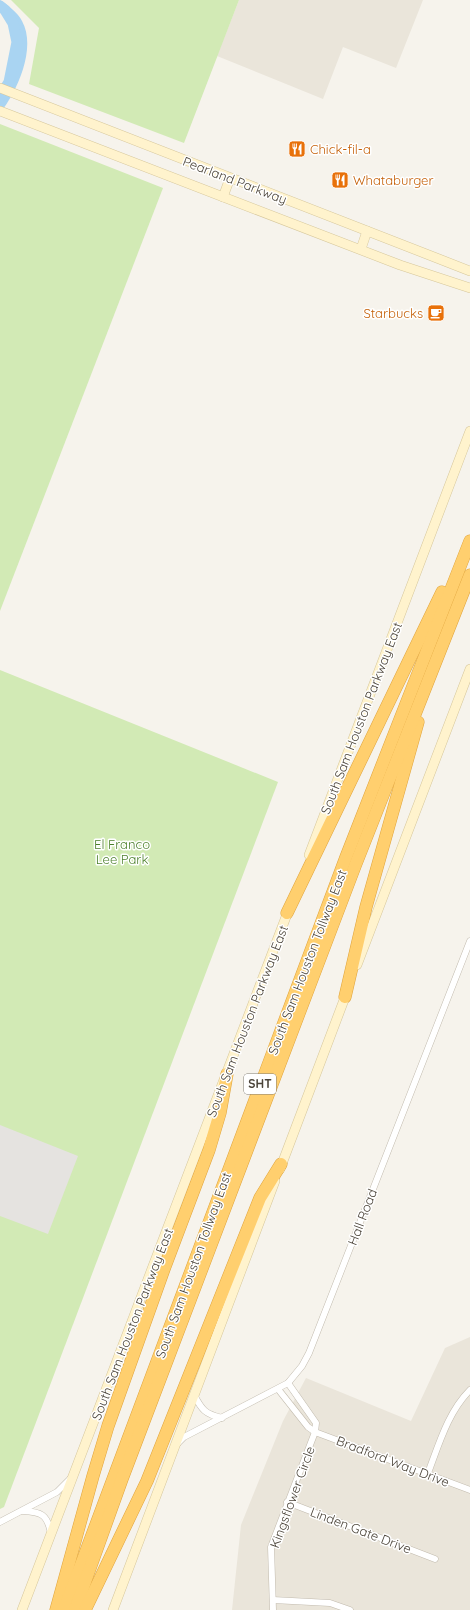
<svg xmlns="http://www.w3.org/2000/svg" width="470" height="1610" viewBox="0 0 470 1610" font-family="Quicksand,sans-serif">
<rect width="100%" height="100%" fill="#f6f3ec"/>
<g fill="#eae5da">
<path d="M239 0H423L396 68 343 47 323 99 217 56Z"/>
<path d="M470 1337V1610H232L241 1525 283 1421 306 1378 411 1421 445 1348Z"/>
</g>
<g fill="#d2eab5">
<path d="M11 0H239L184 143 29 84 39 28Z"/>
<path d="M0 124 163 188 0 611Z"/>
<path d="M0 670 278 782 4 1507 0 1509Z"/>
</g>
<path fill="#e5e3e0" d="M0 1125 78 1156 48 1234 0 1216Z"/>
<path fill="#a9d4f2" d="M0 0C8 5 18 13 22 21 37 48 17 92 0 113V95L11 77 16 66 20 40 16 28 0 10Z"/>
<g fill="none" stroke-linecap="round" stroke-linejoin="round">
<path stroke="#a9d4f2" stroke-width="11" d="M0 6 5 10 13 23 17 42 9 82 0 97"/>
<g stroke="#c2bbae" stroke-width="7">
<g id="minor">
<path d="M278 1389 308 1427 315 1432 470 1490"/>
<path d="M194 1395C202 1410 205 1414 222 1418"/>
<path d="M177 1444 184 1437 288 1383 302 1366 309 1353 470 941"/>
<path d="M428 1473C439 1444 448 1412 470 1390"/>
<path d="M287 1502 435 1559"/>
<path d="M23 1511C41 1512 47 1514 51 1533"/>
<path d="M0 1522 57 1492 70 1479"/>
<path d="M273 1600 330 1603 350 1610"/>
<path d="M273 1610 271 1547 315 1432 316 1423 288 1383"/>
</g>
</g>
<g stroke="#d6c79b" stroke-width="10">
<g id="secondary">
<path d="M0 88 470 271"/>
<path d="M0 111 400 265 470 288"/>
<path d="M223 197 230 178"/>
<path d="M361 249 367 231"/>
<path d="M309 855 470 431"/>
<path d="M357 965 470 669"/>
<path d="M280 1169 347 992"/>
<path d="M22 1610 289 909"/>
<path d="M113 1610 275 1181"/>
</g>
</g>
<g stroke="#e0a43c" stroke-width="13">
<g id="motorway">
<path d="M287 913 442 592"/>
<path d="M345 997 366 907 418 722"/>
<path d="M56 1610 93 1476 108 1426 164 1269 209 1150 220 1113 227 1074"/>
<path d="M64 1610 346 857 470 541"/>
<path d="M75 1610 122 1479 355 866 470 575"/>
<path d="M85 1610 147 1481 260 1198 281 1164"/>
</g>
</g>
<use href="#minor" stroke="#fff" stroke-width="6"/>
<use href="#secondary" stroke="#fff3cd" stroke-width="9"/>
<use href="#motorway" stroke="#ffcf6e" stroke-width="12"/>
</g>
<defs>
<g id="restaurant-square" transform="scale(0.9)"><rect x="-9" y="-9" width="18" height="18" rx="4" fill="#e8710a" stroke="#fff"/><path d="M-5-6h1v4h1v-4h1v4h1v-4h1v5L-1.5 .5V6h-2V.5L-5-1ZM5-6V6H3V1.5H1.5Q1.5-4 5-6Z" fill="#fff"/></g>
<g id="cafe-square" transform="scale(0.9)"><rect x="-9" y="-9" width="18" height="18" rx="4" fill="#e8710a" stroke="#fff"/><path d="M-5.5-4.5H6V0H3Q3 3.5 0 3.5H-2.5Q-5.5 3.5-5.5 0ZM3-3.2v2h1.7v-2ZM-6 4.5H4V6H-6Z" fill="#fff"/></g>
</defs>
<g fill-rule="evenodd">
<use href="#restaurant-square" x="297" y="149"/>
<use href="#restaurant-square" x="340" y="180"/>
<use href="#cafe-square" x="436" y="313"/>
</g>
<g text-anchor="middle" stroke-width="3" stroke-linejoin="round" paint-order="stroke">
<rect fill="#fff" stroke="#817c74" stroke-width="1" x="244" y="1074" width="32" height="20" rx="3"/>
<g font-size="12" font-weight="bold" fill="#4b4439">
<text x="260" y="1088">SHT</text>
</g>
<g font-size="13" fill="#c56008" stroke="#fff" text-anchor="start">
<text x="310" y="154">Chick-fil-a</text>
<text x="353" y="185">Whataburger</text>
<text x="423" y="318" text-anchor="end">Starbucks</text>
</g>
<g font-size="13" fill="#4b4439" stroke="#fff">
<text transform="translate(235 180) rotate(21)" y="5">Pearland Parkway</text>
<text transform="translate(361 718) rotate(-69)" y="5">South Sam Houston Parkway East</text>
<text transform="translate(307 962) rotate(-69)" y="5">South Sam Houston Tollway East</text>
<text transform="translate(247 1021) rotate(-69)" y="5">South Sam Houston Parkway East</text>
<text transform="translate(362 1217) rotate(-69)" y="5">Hall Road</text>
<text transform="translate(193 1265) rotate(-70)" y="5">South Sam Houston Tollway East</text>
<text transform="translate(132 1324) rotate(-69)" y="5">South Sam Houston Parkway East</text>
<text transform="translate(393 1461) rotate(21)" y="5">Bradford Way Drive</text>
<text transform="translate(292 1497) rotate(-70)" y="5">Kingsflower Circle</text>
<text transform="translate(361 1530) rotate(21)" y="5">Linden Gate Drive</text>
</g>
<g font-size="13" fill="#4a7f2a" stroke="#fff">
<text x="122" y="849">El Franco<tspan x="122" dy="15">Lee Park</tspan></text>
</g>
</g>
</svg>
